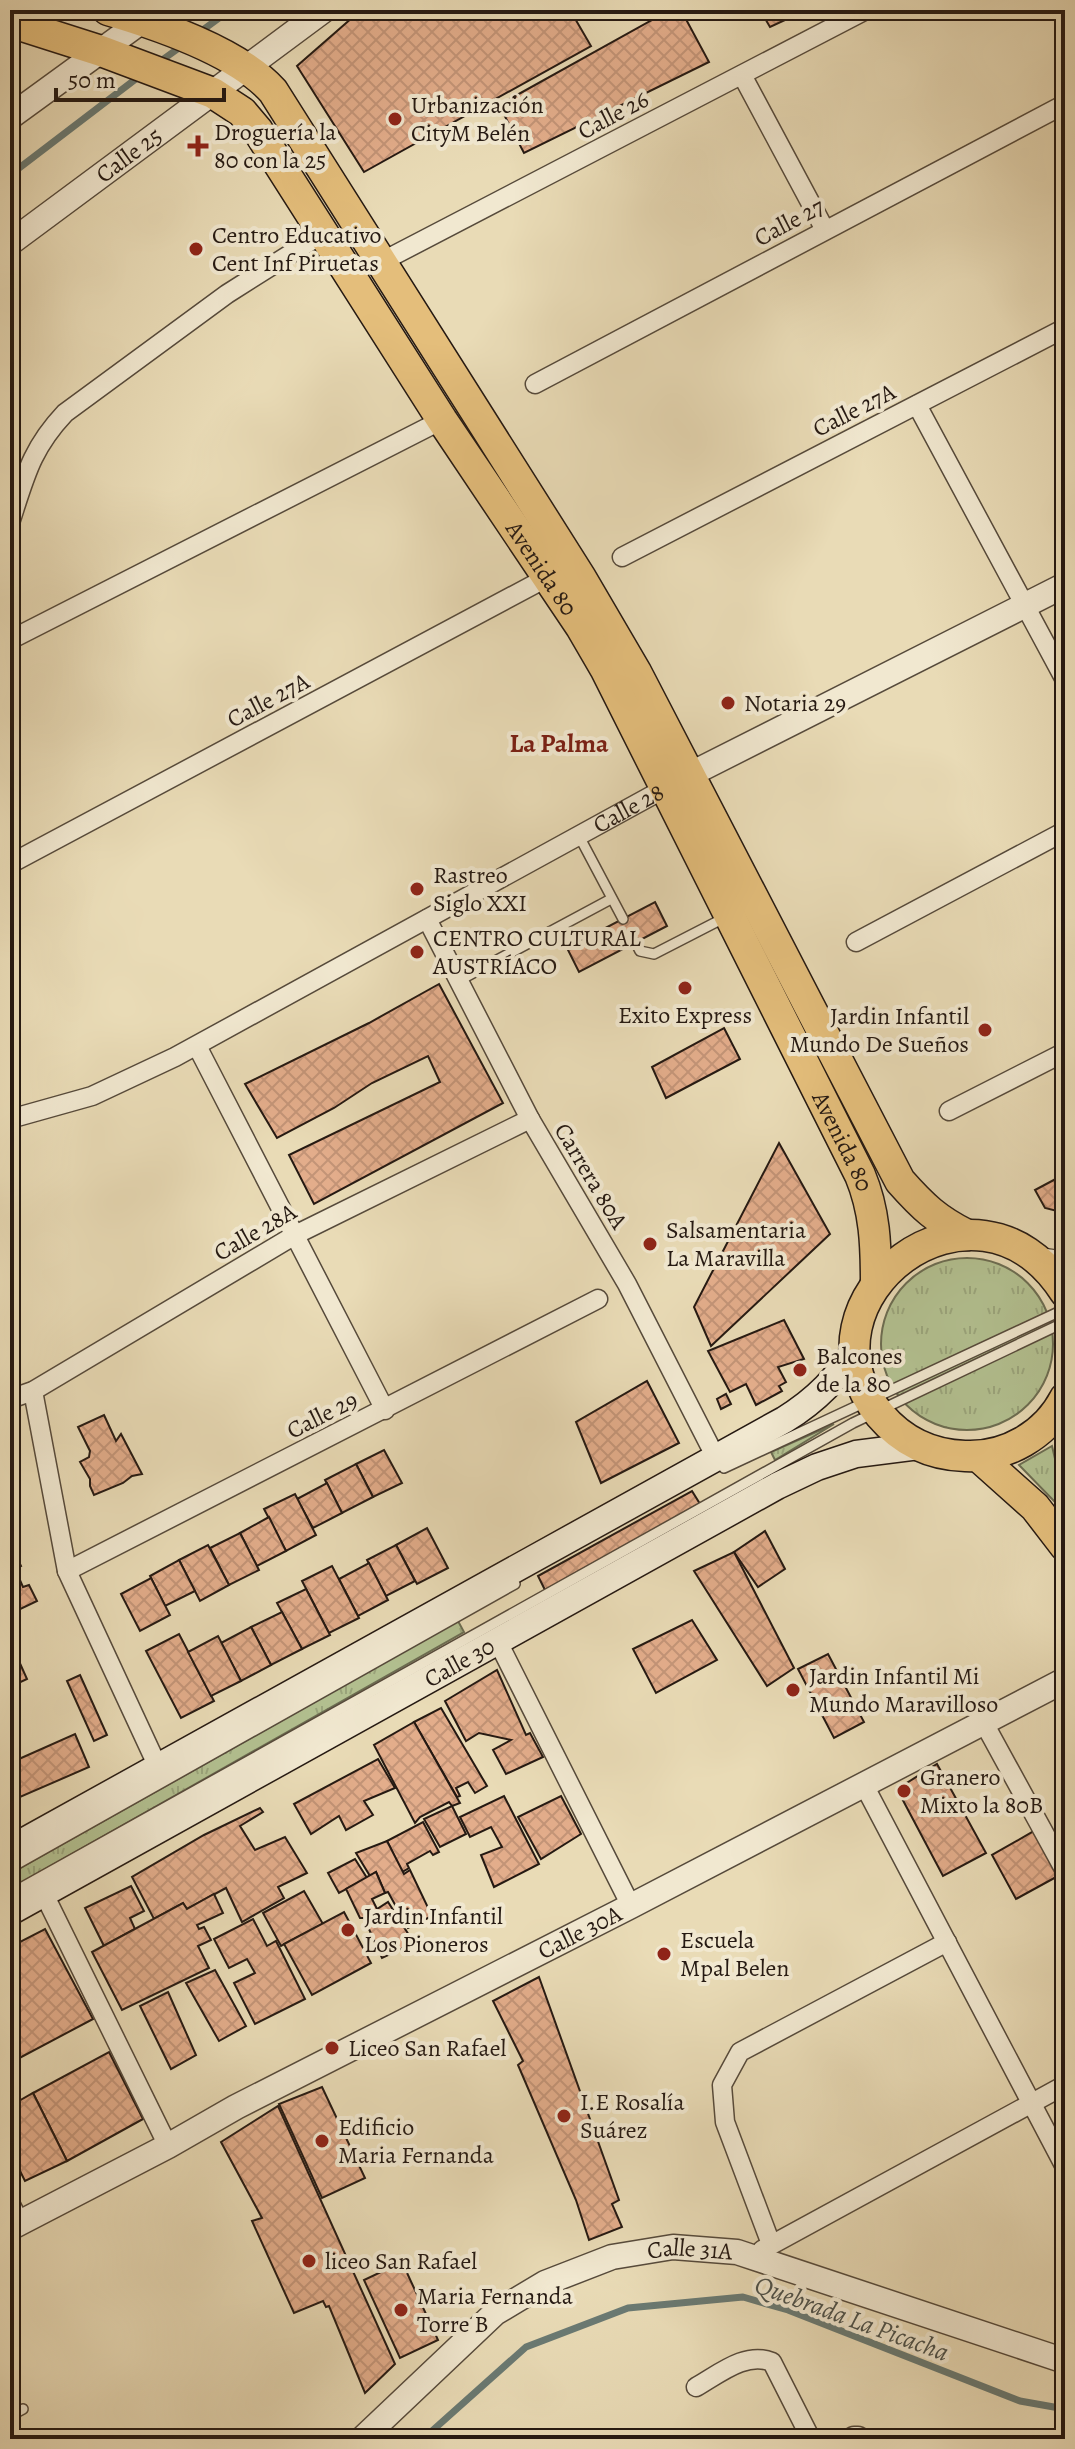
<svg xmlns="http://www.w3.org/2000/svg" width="1075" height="2449" viewBox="0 0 1075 2449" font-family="Alegreya,serif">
<defs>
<pattern id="grass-tufts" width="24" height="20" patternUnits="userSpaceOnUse" patternTransform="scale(2)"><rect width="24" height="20" fill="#b3c191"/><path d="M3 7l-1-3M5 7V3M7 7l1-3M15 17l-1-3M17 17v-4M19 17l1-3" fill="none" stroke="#9aa57c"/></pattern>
<pattern id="building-cross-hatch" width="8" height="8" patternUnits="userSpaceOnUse" patternTransform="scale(2)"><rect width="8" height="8" fill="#e3ad8b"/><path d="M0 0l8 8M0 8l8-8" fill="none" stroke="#c39477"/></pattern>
</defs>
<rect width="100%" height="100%" fill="#e9dbb6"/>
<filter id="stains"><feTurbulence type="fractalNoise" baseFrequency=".0025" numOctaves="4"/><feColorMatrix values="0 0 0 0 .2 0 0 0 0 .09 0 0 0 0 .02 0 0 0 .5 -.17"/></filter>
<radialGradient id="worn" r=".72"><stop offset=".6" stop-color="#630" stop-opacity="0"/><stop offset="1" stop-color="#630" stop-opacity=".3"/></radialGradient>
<g fill="url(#grass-tufts)" stroke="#6c6d52" stroke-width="2">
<circle cx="967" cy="1344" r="86"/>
<path d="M834 1424 775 1460 771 1452Z"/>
<path d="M1052 1446 1064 1497 1054 1501 1019 1465Z"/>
<path d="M458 1621 464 1632 10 1889V1874Z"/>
</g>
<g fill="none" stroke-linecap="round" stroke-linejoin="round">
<g stroke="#6a7a73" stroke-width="7">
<path d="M200 32 230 10"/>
<path d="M158 63 183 45"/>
<path d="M10 175 141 75"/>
<path d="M423 2439 526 2347 628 2308 743 2297 788 2310 1020 2401 1065 2409"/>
</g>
</g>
<g fill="url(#building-cross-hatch)" stroke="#251912" stroke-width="2">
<path d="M361 10H570L591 46 364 172 297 66Z"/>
<path d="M670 10H681L709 62 524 153 499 105Z"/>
<path d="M760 10H799L796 15 770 27Z"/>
<path d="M655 902 667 926 579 972 567 948Z"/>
<path d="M439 984 503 1103 314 1204 289 1155 440 1082 428 1056 372 1083 334 1108 277 1138 245 1084 369 1023Z"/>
<path d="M724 1028 740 1059 666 1098 652 1067Z"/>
<path d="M779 1143 830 1234 711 1346 694 1307Z"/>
<path d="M1065 1174V1213L1045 1208 1035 1190Z"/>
<path d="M784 1320 804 1359 778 1367 786 1382 779 1386 782 1391 756 1405 746 1384 730 1392 708 1351Z"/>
<path d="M647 1381 679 1443 601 1483 576 1422Z"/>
<path d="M726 1394 731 1404 721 1409 717 1399Z"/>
<path d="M104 1415 116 1441 121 1434 142 1474 132 1476 123 1483 94 1495 90 1486V1479L80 1462 89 1457 90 1451 78 1427Z"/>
<path d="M384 1450 402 1483 373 1497 356 1464Z"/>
<path d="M356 1464 373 1497 342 1513 325 1480Z"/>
<path d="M327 1483 342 1513 313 1528 297 1499Z"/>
<path d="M692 1491 700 1504 545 1590 538 1576Z"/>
<path d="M295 1494 316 1535 286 1551 264 1509Z"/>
<path d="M269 1517 286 1551 257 1566 240 1533Z"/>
<path d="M427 1528 448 1568 417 1584 396 1545Z"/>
<path d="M765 1531 785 1569 758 1587 734 1552Z"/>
<path d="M240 1533 259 1570 229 1585 210 1548Z"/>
<path d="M10 1543 21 1566 15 1569 23 1587 29 1585 37 1601 10 1614Z"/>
<path d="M208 1545 229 1585 200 1601 179 1560Z"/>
<path d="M396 1545 415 1581 386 1596 367 1560Z"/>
<path d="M734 1552 794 1668 767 1686 694 1571Z"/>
<path d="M179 1560 195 1591 165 1606 150 1576Z"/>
<path d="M369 1563 388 1600 358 1616 339 1579Z"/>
<path d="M332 1566 359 1618 329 1633 302 1581Z"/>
<path d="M151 1578 170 1615 140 1631 121 1594Z"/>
<path d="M306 1589 330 1635 302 1649 277 1603Z"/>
<path d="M282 1612 302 1649 271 1665 251 1627Z"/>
<path d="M692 1620 717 1660 656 1693 633 1649Z"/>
<path d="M251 1627 271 1665 241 1681 221 1643Z"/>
<path d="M179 1634 214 1701 181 1718 146 1651Z"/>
<path d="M218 1636 241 1681 211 1696 188 1652Z"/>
<path d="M10 1641 27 1679 10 1687Z"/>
<path d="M828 1654 864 1722 834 1738 798 1669Z"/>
<path d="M497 1670 526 1735 530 1733 543 1757 506 1774 493 1750 511 1740 479 1733 466 1741 445 1701Z"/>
<path d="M80 1675 107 1735 94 1741 67 1681Z"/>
<path d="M441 1708 487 1786 475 1793 468 1782 456 1788 460 1796 457 1797 414 1722Z"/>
<path d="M414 1722 460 1803 452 1806 449 1802 420 1817 415 1823 374 1745Z"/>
<path d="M75 1734 89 1767 20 1797 10 1774V1763Z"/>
<path d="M378 1759 395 1788 364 1801 373 1815 346 1830 339 1816 311 1834 294 1804Z"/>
<path d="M937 1764 986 1853 943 1876 897 1789Z"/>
<path d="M504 1796 539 1864 494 1887 481 1855 502 1847 491 1827 470 1837 460 1817Z"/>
<path d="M561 1796 581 1834 541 1859 518 1817Z"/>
<path d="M452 1806 466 1834 440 1847 424 1819Z"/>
<path d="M260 1808 263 1812 240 1826 255 1850 285 1837 307 1873 278 1887 284 1898 242 1922 226 1888 187 1909 183 1903 154 1919 132 1877 204 1835Z"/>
<path d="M423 1822 439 1852 433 1855 430 1851 407 1864 409 1868 402 1872 387 1841Z"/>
<path d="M1034 1831 1058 1876 1016 1899 992 1855Z"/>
<path d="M387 1841 404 1874 410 1870 432 1916 408 1928 388 1892 385 1893 376 1872 370 1876 356 1853Z"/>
<path d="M355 1859 367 1878 339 1893 328 1873Z"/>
<path d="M376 1872 385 1893 372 1899 377 1909 388 1902 414 1943 382 1958 364 1918H360L346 1889Z"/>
<path d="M131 1886 144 1911 130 1918 135 1929 104 1946 85 1908Z"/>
<path d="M304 1891 323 1924 281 1946 263 1913Z"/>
<path d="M214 1894 223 1913 197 1925 199 1929 204 1927 211 1940 198 1946 209 1968 122 2010 92 1952 183 1903 187 1909Z"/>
<path d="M344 1912 371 1963 312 1995 284 1944Z"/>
<path d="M253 1919 267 1946 276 1941 305 1999 255 2024 234 1983 255 1973 247 1959 229 1968 214 1939Z"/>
<path d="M45 1929 93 2019 10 2063V1947Z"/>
<path d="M215 1970 246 2026 219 2041 186 1983Z"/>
<path d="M539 1977 619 2200 612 2204 622 2227 589 2240 576 2200 518 2065 523 2061 493 2001Z"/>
<path d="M168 1992 196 2055 171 2069 140 2006Z"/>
<path d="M109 2052 143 2119 67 2161 33 2093Z"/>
<path d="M322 2087 365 2178 322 2198 279 2104Z"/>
<path d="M33 2093 67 2161 25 2181 10 2151V2106Z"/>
<path d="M278 2106 395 2364 365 2393 329 2306 326 2307 323 2301 294 2313 252 2221 262 2218 221 2142Z"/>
<path d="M402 2262 438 2340 400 2358 364 2280Z"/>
</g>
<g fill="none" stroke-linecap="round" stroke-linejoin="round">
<g stroke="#564a3b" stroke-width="12">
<g id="service">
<path d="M579 836 623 919"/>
<path d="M636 943 640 951 654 954 726 917"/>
<path d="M460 980 611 899"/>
<path d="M724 1468 1065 1309"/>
<path d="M10 1868 515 1584"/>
<path d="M10 1894 853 1423 1065 1322"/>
<path d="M10 2416 23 2409"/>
</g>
</g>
<g stroke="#564a3b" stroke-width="21">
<g id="minor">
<path d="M742 75 825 230"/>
<path d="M381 262 866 10"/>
<path d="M535 384 1065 104"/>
<path d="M917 405 1065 680"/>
<path d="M10 523C25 477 31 449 65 413L227 294 322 234"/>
<path d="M622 557 1065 328"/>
<path d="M10 640 442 420"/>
<path d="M10 864 548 577"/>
<path d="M427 919 530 1119 627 1284 715 1456"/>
<path d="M856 942 1065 831"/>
<path d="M197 1046 385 1410"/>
<path d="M949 1111 1065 1052"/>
<path id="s1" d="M10 1119 92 1096 175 1057 671 785"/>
<path d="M1033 1256 1065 1261"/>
<path d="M33 1391 67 1571 158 1767"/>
<path d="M10 1399 33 1391 295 1235 530 1119"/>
<path d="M67 1571 598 1299"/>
<path d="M497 1640 631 1906"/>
<path d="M984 1723 1065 1871"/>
<path d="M864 1785 1065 2167"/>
<path d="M44 1894 168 2146"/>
<path d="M10 2203 20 2223"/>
<path d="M771 2244 725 2122 722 2085 740 2052 947 1942"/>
<path d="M762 2250 1065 2085"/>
<path d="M696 2387C719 2374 746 2351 772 2362L811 2439"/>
</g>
</g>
<g stroke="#564a3b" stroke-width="27">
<g id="tertiary">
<path d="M10 117 157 10"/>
<path id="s2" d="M10 243 324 10"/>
<path d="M691 774 1065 585"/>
<path id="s3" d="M10 2228 168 2146 236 2107 631 1906 1065 1680"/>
<path id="s4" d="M362 2439 495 2313 545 2283 612 2257 673 2247 737 2252 1065 2361"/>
<path d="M854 2439H858"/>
</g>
</g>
<g stroke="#251912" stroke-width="29">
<g id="secondary">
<path d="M10 1849 784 1420C815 1401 839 1378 856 1347"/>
<path id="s5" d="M10 1912 777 1486 817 1467 856 1454 919 1446"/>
</g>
</g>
<g stroke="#251912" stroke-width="33">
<g id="primary">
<path d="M108 10C159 25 238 52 273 91L581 578 636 672 900 1181C923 1207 937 1220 967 1235"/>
<path id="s6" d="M10 22 101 51 213 93 242 112 258 131 442 420 581 627 606 670 860 1175C875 1211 876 1245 876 1284"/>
<path d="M1065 1292C975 1152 786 1300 880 1415 902 1441 931 1455 965 1456 1006 1458 1046 1435 1065 1398"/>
<path d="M979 1457 1035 1507 1065 1546"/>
</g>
</g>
<use href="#service" stroke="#f1e8d0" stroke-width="9"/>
<use href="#minor" stroke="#f1e8d0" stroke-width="18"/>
<use href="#tertiary" stroke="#f1e8d0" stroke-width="24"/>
<use href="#secondary" stroke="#f1e8d0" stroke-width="26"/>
<use href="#primary" stroke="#e4be7b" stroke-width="30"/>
</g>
<g fill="#8f2418" stroke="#f1e8d0" stroke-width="3">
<circle cx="395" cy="119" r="8"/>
<path d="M194 134h8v8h8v8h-8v8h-8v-8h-8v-8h8z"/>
<circle cx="196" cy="249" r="8"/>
<circle cx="728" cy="703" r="8"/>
<circle cx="417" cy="889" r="8"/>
<circle cx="417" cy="952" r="8"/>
<circle cx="685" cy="988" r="8"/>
<circle cx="985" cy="1030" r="8"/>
<circle cx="650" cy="1244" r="8"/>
<circle cx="800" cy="1370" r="8"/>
<circle cx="793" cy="1690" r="8"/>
<circle cx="904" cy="1791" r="8"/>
<circle cx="348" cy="1930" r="8"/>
<circle cx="664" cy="1954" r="8"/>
<circle cx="332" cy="2048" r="8"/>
<circle cx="564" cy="2116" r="8"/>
<circle cx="322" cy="2141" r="8"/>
<circle cx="309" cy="2261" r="8"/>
<circle cx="401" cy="2310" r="8"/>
</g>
<g text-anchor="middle" stroke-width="8" stroke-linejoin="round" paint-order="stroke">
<g font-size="24" fill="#251912" stroke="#f1e8d0" text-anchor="start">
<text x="411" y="113">Urbanización<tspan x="411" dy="28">CityM Belén</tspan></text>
<text x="214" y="140">Droguería la<tspan x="214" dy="28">80 con la 25</tspan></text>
<text x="212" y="243">Centro Educativo<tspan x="212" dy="28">Cent Inf Piruetas</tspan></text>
<text x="744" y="711">Notaria 29</text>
<text x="433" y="883">Rastreo<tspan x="433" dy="28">Siglo XXI</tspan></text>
<text x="433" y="946">CENTRO CULTURAL<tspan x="433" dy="28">AUSTRÍACO</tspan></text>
<text x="685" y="1023" text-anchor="middle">Exito Express</text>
<text x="969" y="1024" text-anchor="end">Jardin Infantil<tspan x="969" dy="28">Mundo De Sueños</tspan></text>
<text x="666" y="1238">Salsamentaria<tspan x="666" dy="28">La Maravilla</tspan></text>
<text x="816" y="1364">Balcones<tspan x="816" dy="28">de la 80</tspan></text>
<text x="809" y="1684">Jardin Infantil Mi<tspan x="809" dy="28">Mundo Maravilloso</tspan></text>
<text x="920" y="1785">Granero<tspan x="920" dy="28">Mixto la 80B</tspan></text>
<text x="364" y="1924">Jardin Infantil<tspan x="364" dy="28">Los Pioneros</tspan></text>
<text x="680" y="1948">Escuela<tspan x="680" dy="28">Mpal Belen</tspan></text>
<text x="348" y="2056">Liceo San Rafael</text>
<text x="580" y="2110">I.E Rosalía<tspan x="580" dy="28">Suárez</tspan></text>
<text x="338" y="2135">Edificio<tspan x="338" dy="28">Maria Fernanda</tspan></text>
<text x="325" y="2269">liceo San Rafael</text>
<text x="417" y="2304">Maria Fernanda<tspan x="417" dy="28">Torre B</tspan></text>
</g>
<g font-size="24" fill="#251912" stroke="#f1e8d0">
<text transform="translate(613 115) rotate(-28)" y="8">Calle 26</text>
<text dy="8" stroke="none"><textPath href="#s2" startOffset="148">Calle 25</textPath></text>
<text transform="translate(789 222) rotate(-28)" y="8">Calle 27</text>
<text transform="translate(854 410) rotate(-27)" y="8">Calle 27A</text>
<text dy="8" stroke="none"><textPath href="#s6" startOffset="796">Avenida 80</textPath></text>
<text transform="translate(268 700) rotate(-28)" y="8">Calle 27A</text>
<text dy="8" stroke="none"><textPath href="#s1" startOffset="694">Calle 28</textPath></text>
<text dy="8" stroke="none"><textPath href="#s6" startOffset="1444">Avenida 80</textPath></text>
<text transform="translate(591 1176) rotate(59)" y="8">Carrera 80A</text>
<text transform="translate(255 1232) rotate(-30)" y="8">Calle 28A</text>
<text transform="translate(322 1415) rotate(-27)" y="8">Calle 29</text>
<text dy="8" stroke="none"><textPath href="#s5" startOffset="514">Calle 30</textPath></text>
<text dy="8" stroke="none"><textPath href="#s3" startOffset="642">Calle 30A</textPath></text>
<text dy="8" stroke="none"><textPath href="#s4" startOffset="392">Calle 31A</textPath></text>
</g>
<g font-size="26" font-weight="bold" fill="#7a1f14" stroke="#f1e8d0">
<text x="559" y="752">La Palma</text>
</g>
<g font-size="26" font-style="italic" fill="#4d514a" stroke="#f1e8d0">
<text transform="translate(852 2318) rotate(20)" y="9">Quebrada La Picacha</text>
</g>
</g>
<rect width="1075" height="2449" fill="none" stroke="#e9dbb6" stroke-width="40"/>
<rect x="12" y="12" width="1051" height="2425" fill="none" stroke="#251912" stroke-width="4"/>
<rect x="20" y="20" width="1035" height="2409" fill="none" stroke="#251912" stroke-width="2"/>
<path d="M56 88v12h168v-12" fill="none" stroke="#251912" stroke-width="4"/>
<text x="68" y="88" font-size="24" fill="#251912" stroke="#f1e8d0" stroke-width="6" paint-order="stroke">50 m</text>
<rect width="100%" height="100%" filter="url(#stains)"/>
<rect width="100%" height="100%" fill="url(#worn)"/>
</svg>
